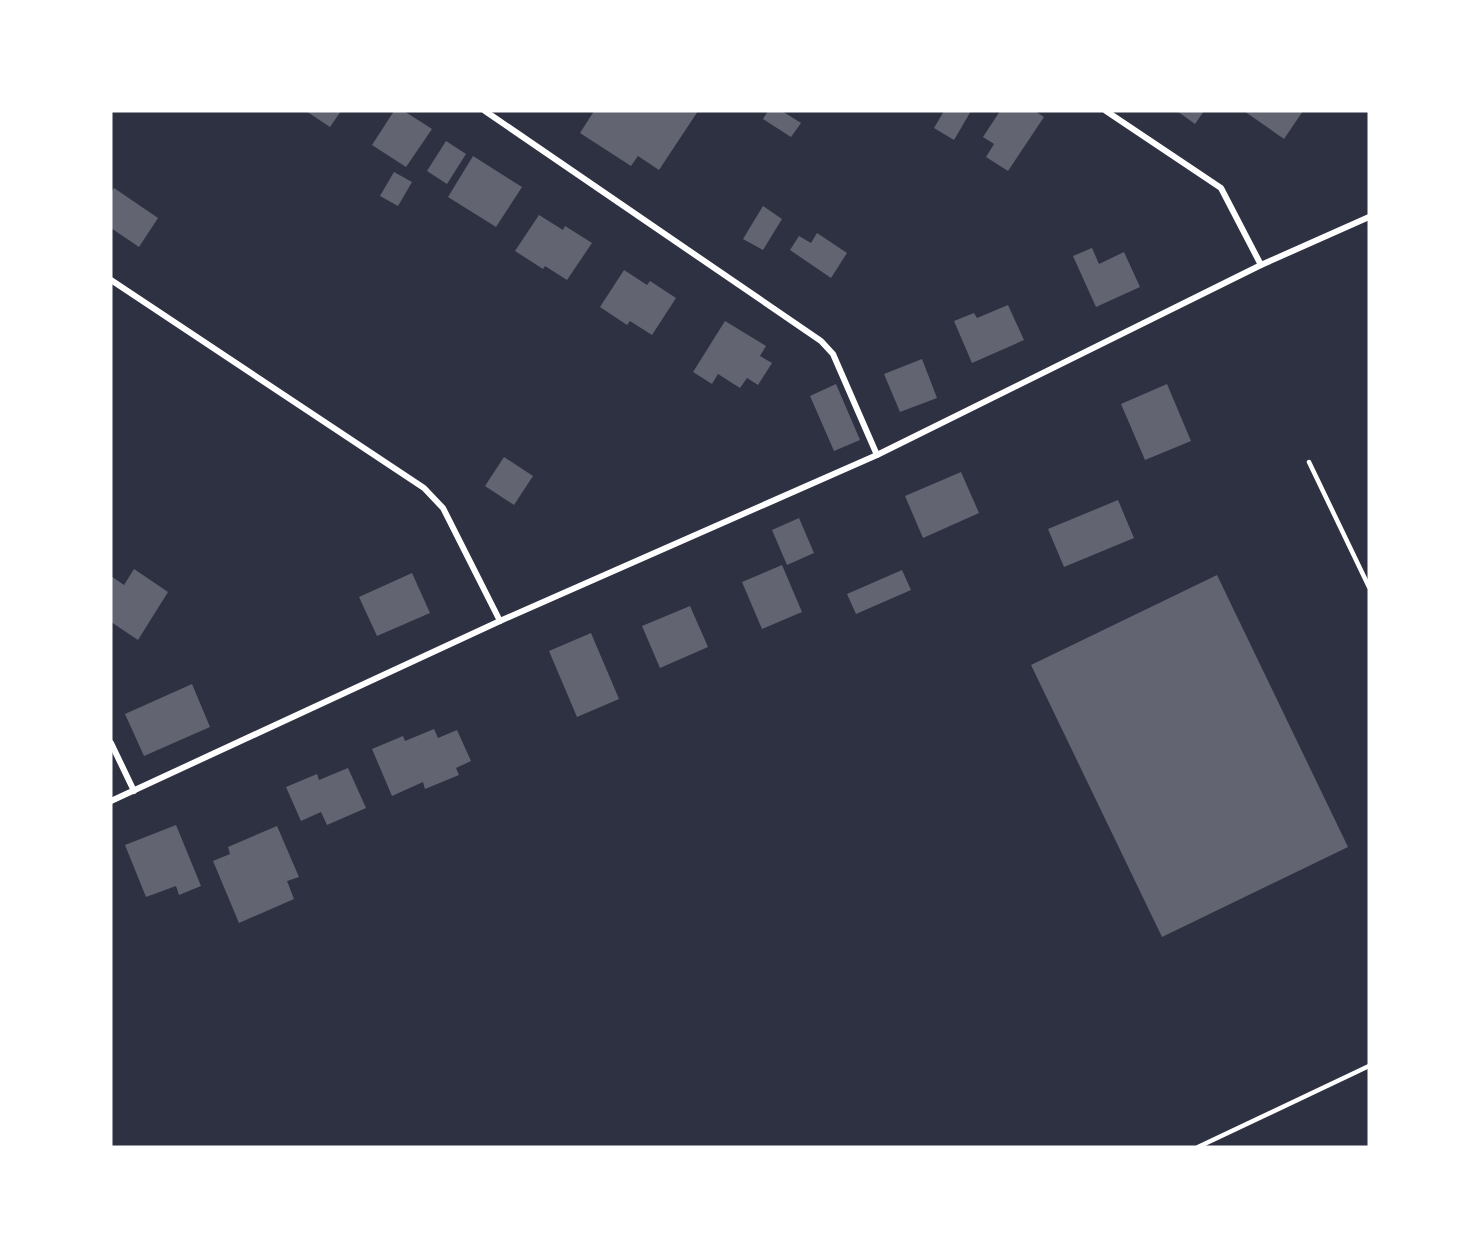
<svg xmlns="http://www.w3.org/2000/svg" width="1480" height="1258" viewBox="0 0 1480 1258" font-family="'Sofia Sans Condensed',sans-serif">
<rect width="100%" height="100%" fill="#2d3142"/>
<g fill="#626471">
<path d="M306 111H341L330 127Z"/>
<path d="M394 111H404L432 129 406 167 372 145Z"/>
<path d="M594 111H698L659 170 638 156 631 166 580 133Z"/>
<path d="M768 111H782L801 123 791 137 763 119Z"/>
<path d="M944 111H971L954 140 934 128Z"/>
<path d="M1000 111H1035L1044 117 1008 171 986 157 994 144 983 137Z"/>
<path d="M1177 111H1204L1195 124Z"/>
<path d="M1244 111H1303L1284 139Z"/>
<path d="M446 141 466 154 447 184 427 171Z"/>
<path d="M473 156 522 187 496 227 448 197Z"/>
<path d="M394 172 412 182 398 206 380 196Z"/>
<path d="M114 188 158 218 139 247 111 228V193Z"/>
<path d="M763 206 782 219 763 250 743 239Z"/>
<path d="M539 215 563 230 565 226 592 243 567 280 545 266 543 269 515 251Z"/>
<path d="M817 233 847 253 831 278 790 250 799 236 811 243Z"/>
<path d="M1092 248 1099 264 1124 252 1140 287 1096 307 1073 256Z"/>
<path d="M624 270 647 285 650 281 676 298 652 335 630 321 627 325 600 307Z"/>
<path d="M1008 305 1024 340 972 363 954 321 974 313 977 318Z"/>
<path d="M725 321 766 346 760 356 772 363 758 385 747 378 740 388 718 374 712 384 693 372Z"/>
<path d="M922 359 937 398 900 412 884 374Z"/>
<path d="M836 384 860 440 834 451 810 396Z"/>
<path d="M1167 384 1191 441 1145 460 1121 404Z"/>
<path d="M504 457 533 476 514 505 485 486Z"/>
<path d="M961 472 979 513 923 538 905 496Z"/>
<path d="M1118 500 1134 538 1064 567 1048 529Z"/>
<path d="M799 518 814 553 787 565 772 530Z"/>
<path d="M782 565 802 612 762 629 742 582Z"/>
<path d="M134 569 168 592 138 640 111 622V576L124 585Z"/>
<path d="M902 570 911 590 856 614 847 594Z"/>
<path d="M412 573 430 613 377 636 359 597Z"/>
<path d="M1217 575 1348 847 1162 937 1031 665Z"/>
<path d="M690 606 708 647 660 668 642 626Z"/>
<path d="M591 633 619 699 577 717 549 651Z"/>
<path d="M192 684 210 727 144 756 125 714Z"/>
<path d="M434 729 438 738 457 730 471 761 456 768 459 775 425 789 423 782 392 796 372 749 403 736 405 741Z"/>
<path d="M348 768 366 808 327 825 321 812 301 821 286 787 317 774 319 780Z"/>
<path d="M176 825 201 886 179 895 176 886 146 897 125 845Z"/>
<path d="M277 826 299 877 287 881 294 899 239 923 213 861 230 854 228 847Z"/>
</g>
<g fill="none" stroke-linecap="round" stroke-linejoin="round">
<g stroke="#fff" stroke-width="4.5">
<path d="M1309 462 1369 587"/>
<path d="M1198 1147 1369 1066"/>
</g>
<g stroke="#fff" stroke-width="6">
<path d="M485 111 821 341 833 354 877 455"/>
<path d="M1106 111 1221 188 1261 265"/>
<path d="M111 280 424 488 443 508 500 621"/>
<path d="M111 743 134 791"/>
<path d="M111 801 500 621 877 455 1261 265 1369 217"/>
</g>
</g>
<rect width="1480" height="1258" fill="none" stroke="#ffffff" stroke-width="225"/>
</svg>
